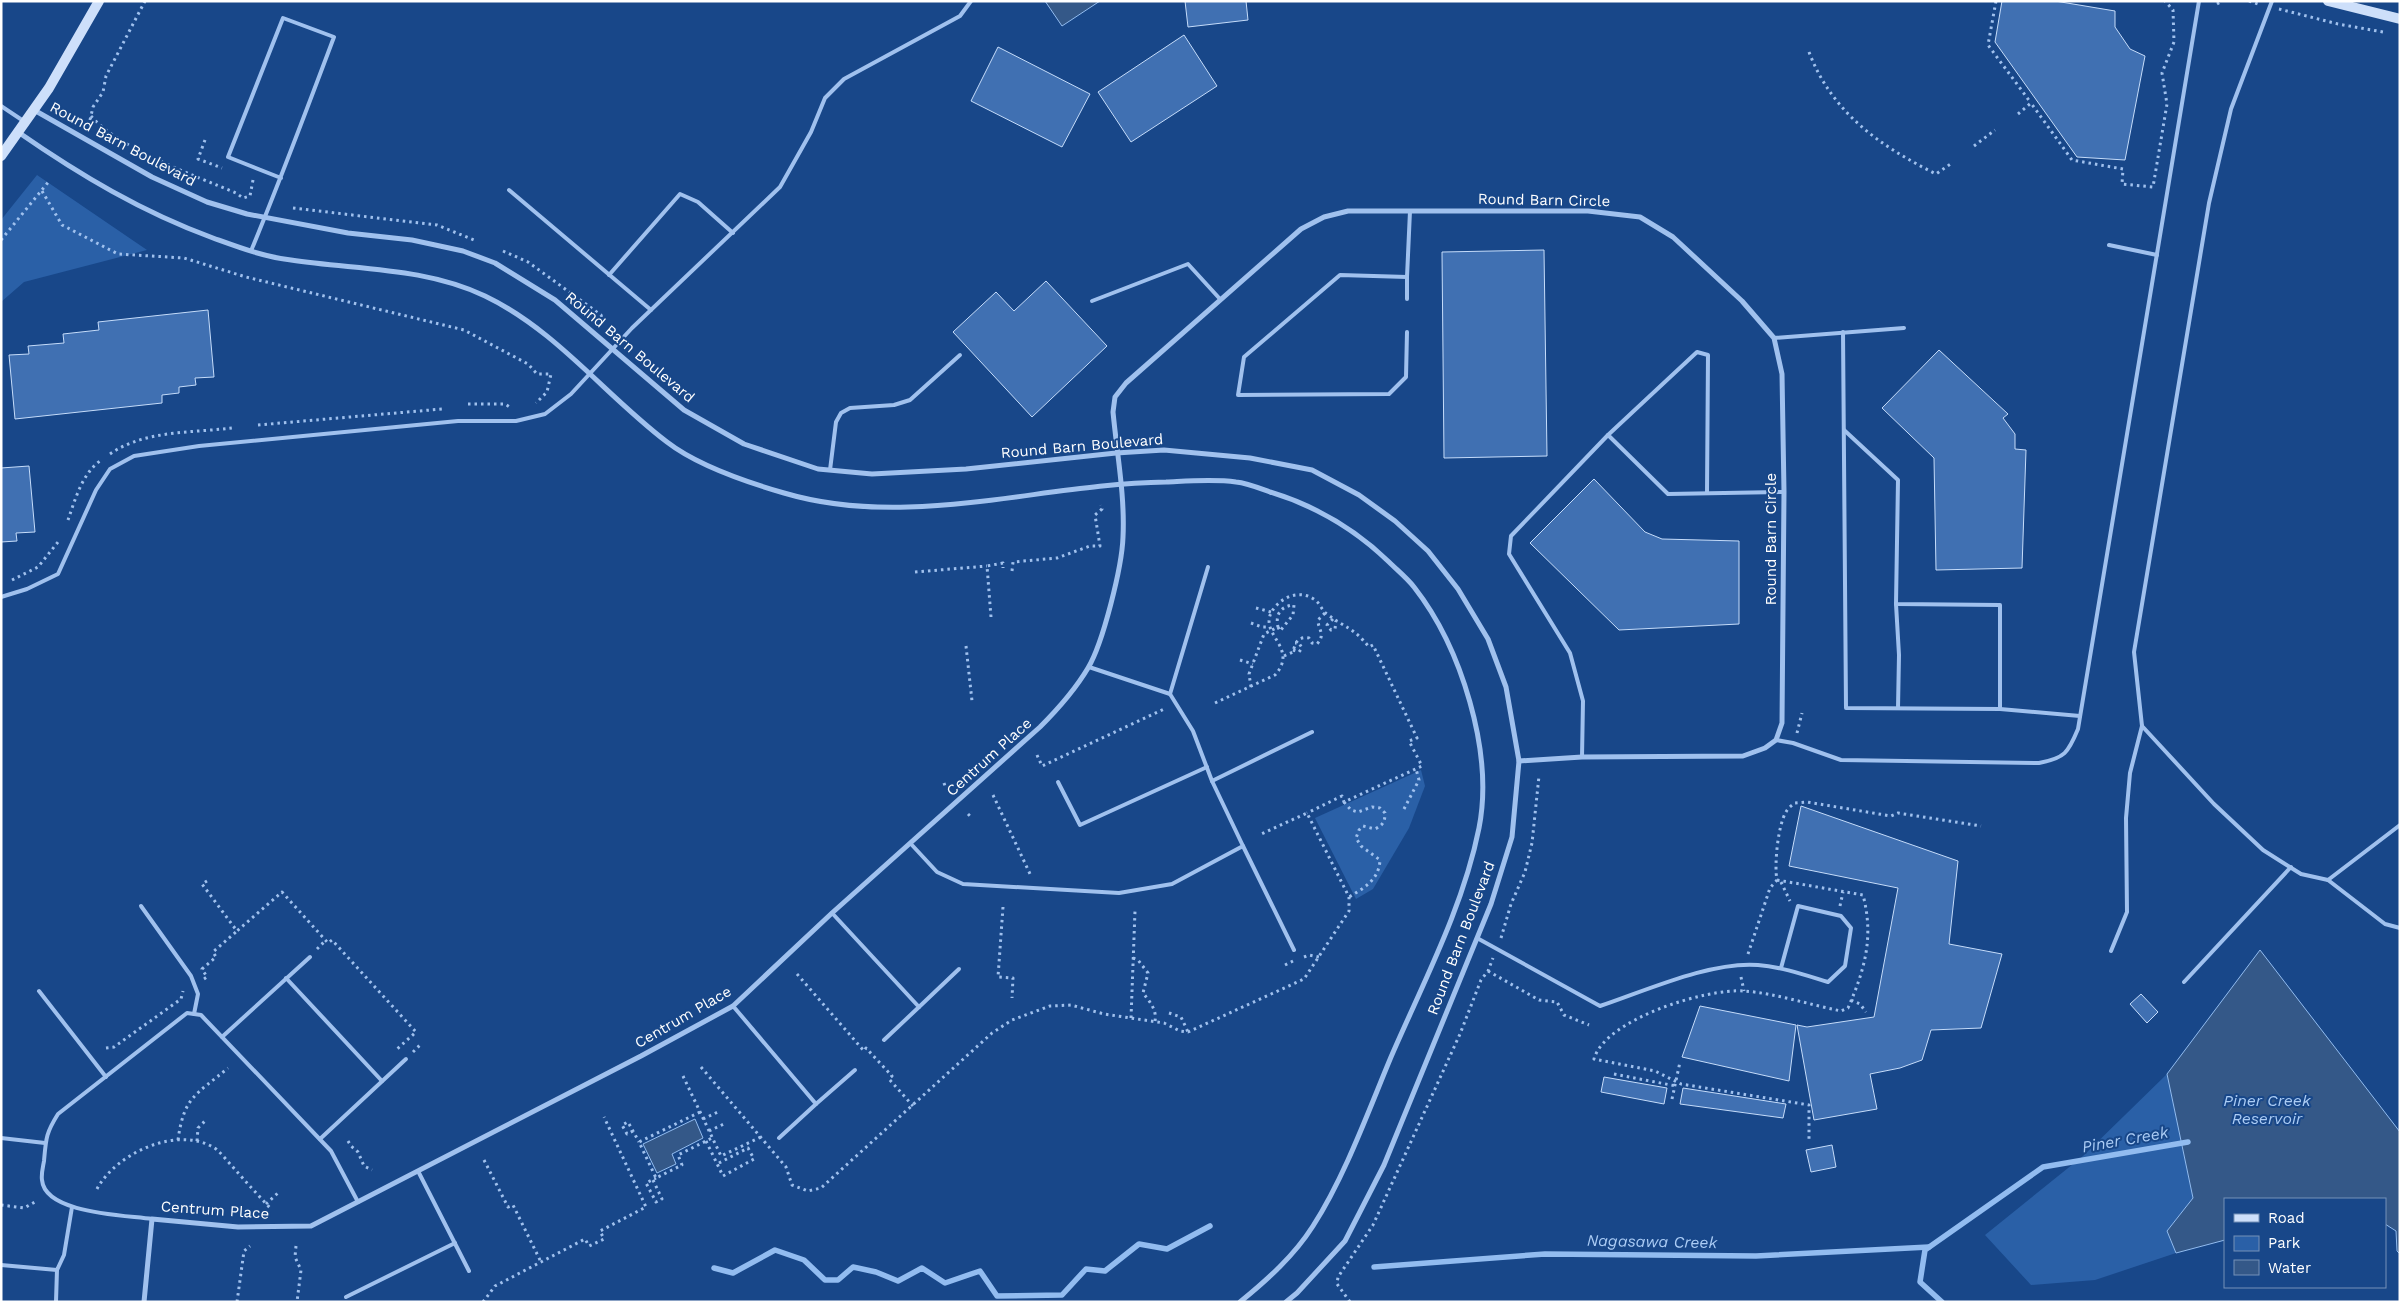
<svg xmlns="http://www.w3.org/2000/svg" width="2401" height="1303" viewBox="0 0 2401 1303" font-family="'Work Sans',sans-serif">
<rect width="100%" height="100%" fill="#184789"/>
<g fill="#2a60a7">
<path d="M37 175 147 250 24 282 1 302V220Z"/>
<path d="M1421 770 1425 786 1409 828 1373 889 1356 899 1315 818Z"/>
<path d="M2167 1074 2193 1198 2167 1231 2176 1253 2095 1280 2031 1285 1985 1235 2083 1156Z"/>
</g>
<g fill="#345888" stroke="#92bcf0">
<path d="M1045 1H1100L1062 26Z"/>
<path d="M2260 950 2400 1132V1254L2397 1251 2396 1231 2385 1224V1199H2225V1240L2176 1253 2167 1231 2193 1198 2167 1074Z"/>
<path d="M695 1119 703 1138 672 1154 676 1164 657 1173 643 1144Z"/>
</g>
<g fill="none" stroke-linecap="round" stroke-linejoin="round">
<g stroke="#92bcf0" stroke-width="5.5">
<path d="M1374 1267 1545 1254 1756 1256 1929 1247"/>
<path d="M714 1268 733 1273 775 1250 804 1260 825 1280H838L853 1267 876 1272 898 1281 922 1268 945 1283 980 1271 997 1296 1062 1295 1086 1269 1105 1271 1139 1244 1167 1249 1210 1226"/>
<path d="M1942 1302 1920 1282 1925 1250 2043 1167 2188 1142"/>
</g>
</g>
<g fill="#4070b2" stroke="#c5dcfa">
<path d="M1185 1H1246L1248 20 1188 27Z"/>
<path d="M2002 1H2055L2115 11V27L2130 49 2145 56 2125 160 2077 157 1995 42Z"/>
<path d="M1184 35 1217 86 1131 142 1098 92Z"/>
<path d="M998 47 1090 94 1062 147 971 101Z"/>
<path d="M1544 250 1547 456 1444 458 1442 252Z"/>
<path d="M1046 281 1107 346 1032 417 953 332 996 292 1014 311Z"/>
<path d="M208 310 214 377 195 378 196 385 179 387V393L162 395V403L15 419 9 355 29 354 28 346 64 343 63 334 99 330 98 322Z"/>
<path d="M1939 350 2008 414 2003 418 2015 434V449L2026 450 2022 568 1936 570 1934 458 1882 408Z"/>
<path d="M29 466 35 532 16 533 17 541 1 542V468Z"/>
<path d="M1594 479 1645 532 1662 539 1739 541V624L1619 630 1530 543Z"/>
<path d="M1801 806 1958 861 1949 944 2002 954 1981 1028 1931 1030 1922 1060 1900 1068 1870 1074 1877 1109 1814 1120 1797 1025 1807 1027 1874 1017 1898 888 1789 866Z"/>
<path d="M2141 994 2158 1012 2147 1023 2130 1004Z"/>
<path d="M1700 1006 1796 1025 1789 1081 1682 1057Z"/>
<path d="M1604 1077 1667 1088 1664 1104 1601 1092Z"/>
<path d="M1683 1088 1786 1104 1783 1118 1680 1104Z"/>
<path d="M1832 1145 1836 1167 1811 1172 1806 1150Z"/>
</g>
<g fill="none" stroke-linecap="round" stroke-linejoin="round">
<g stroke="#a0c1ee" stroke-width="3" stroke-dasharray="2.5 4" stroke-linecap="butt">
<path d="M1996 1 1988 45 2031 103"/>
<path d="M2249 1 2258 4"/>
<path d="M2217 4 2222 1"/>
<path d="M2279 9 2338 24 2383 32"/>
<path d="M1809 52C1832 113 1880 146 1936 174L1952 163"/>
<path d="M2018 114 2031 103 2072 160 2123 169 2122 184 2153 187 2167 104 2162 73 2174 42 2173 10 2165 1"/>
<path d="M91 116C119 149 196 176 236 193L243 198 250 196 253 180"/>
<path d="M90 120 93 107 103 92 106 76 145 1"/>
<path d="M205 140 198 159 222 168"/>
<path d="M1974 146 1995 130"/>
<path d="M42 191 62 225 118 254 184 258 246 277 464 330 528 364 537 374H551L547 392 536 403"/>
<path d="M293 208 437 225 474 240"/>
<path d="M1 240 50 180"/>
<path d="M503 251 528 262 601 315 603 321"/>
<path d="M468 404H505L511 408"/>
<path d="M258 425 442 409"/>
<path d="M110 454C144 430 192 433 232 428"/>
<path d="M68 520C75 500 82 474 100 461"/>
<path d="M1012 571 1013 562 1057 558 1090 546H1100L1095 515 1102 509 1101 505"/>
<path d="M915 572 987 566"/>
<path d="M12 580 38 567 58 542"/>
<path d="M1256 608 1271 612"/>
<path d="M991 617 987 566 1003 563V568"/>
<path d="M1333 619 1327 625 1331 630 1335 629 1336 621"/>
<path d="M1251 623 1262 627H1269"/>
<path d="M966 646 972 701"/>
<path d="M1293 650 1299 652 1302 648 1299 643H1295"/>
<path d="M1284 656 1293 652C1295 643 1298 636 1309 638L1312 643 1317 644C1326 634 1318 630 1318 620L1325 613"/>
<path d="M1240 660 1253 664"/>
<path d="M1251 687 1249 674 1264 634 1278 627 1280 631 1293 615 1294 605C1281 606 1275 614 1278 627"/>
<path d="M1215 703 1275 675C1301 646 1253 633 1275 607 1285 595 1302 590 1315 600 1320 603 1322 611 1327 614 1345 628 1353 627 1369 647L1373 645 1417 738 1409 741 1422 766 1344 802 1342 796 1307 813"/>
<path d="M1797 733 1802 713"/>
<path d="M1037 755 1042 766 1164 709"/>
<path d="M944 783 946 789"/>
<path d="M993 795 1031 876"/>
<path d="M1344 802 1351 810 1358 812 1372 807 1380 808 1385 813C1385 822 1383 825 1375 829L1363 826 1359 830 1356 838 1361 846 1380 860C1379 880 1364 888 1349 897"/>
<path d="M1404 809 1419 780 1416 769"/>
<path d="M968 814 970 816"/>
<path d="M1777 880 1863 895C1874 937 1865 969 1848 1008L1841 1011C1811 1005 1774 993 1744 991 1707 988 1605 1019 1594 1059L1655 1071 1681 1084 1809 1105V1140"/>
<path d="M207 881 202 884 237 931 282 892 328 943 332 940 416 1032 396 1050"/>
<path d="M1781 882 1790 901"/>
<path d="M1840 906 1843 892"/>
<path d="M1003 907 998 977 1013 978 1012 998"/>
<path d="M1501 938 1511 904 1525 872 1532 843 1539 776"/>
<path d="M317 949 325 941"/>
<path d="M1748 954 1770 888 1777 880C1774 865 1778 825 1786 812 1788 808 1792 805 1795 803L1807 802 1891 816 1898 813 1981 826"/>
<path d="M1304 957 1309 955 1319 957"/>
<path d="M1133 958 1138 960 1148 973 1143 993C1150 1002 1157 1010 1155 1021"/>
<path d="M1285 965 1293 961"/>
<path d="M1488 971 1539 1000 1557 1002 1564 1015 1589 1025"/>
<path d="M797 974 864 1051 866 1048 892 1076 889 1079 913 1106"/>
<path d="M1741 977 1744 991"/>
<path d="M204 979 207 977 202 969 216 957 213 952 237 931"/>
<path d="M1851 1000 1860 1004 1866 1012"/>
<path d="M1169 1013 1181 1017 1188 1032"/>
<path d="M1131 1018 1135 911"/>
<path d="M106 1048 114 1047 181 999 183 991"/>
<path d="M413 1052 421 1044"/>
<path d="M701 1067 786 1167 792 1185 808 1191 821 1188 992 1033 1012 1020 1050 1006 1071 1005 1104 1014 1164 1023 1180 1031 1188 1032 1304 979 1349 911V897L1307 813 1259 835"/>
<path d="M1614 1074 1676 1086"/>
<path d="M683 1076 721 1156 761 1137"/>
<path d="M1672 1099 1680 1062"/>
<path d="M700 1112 639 1142 656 1178 682 1165 678 1155 712 1138"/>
<path d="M703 1119 718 1112"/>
<path d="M633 1131 627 1134 622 1125 628 1122 639 1142"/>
<path d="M709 1131 724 1124"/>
<path d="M178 1140C184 1096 196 1095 228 1068"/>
<path d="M197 1141 198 1128 205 1121"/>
<path d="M348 1141 351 1146 358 1152 364 1166 372 1170"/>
<path d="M706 1141 723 1176 754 1159 748 1148 717 1164"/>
<path d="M484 1160 508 1207 513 1205 541 1262"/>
<path d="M653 1180 662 1199 656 1202 646 1183 656 1178"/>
<path d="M97 1189C116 1153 179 1124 216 1149 222 1154 227 1161 232 1166 245 1181 258 1195 271 1209"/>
<path d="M266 1204 279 1192"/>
<path d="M1 1205 24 1208 35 1202"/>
<path d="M296 1246 295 1257 301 1270 297 1302"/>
<path d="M237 1302 244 1251 250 1246"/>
<path d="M483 1302 495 1286 585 1239 589 1246 604 1239 600 1231 646 1207 604 1117"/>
<path d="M1350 1302 1337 1284 1338 1277 1373 1225 1460 1034 1481 980 1488 971 1493 958"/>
</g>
<g stroke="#a0c1ee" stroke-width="4">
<path d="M2272 1 2231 109 2209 203 2134 652 2142 726 2214 804 2263 850 2301 874 2328 880 2385 924 2400 928"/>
<path d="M1 106 25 122"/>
<path d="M509 190 651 310"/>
<path d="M2109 245 2157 255"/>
<path d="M251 251C280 181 307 109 334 37L283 18 228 157 281 178"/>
<path d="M609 275 680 194 698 202 733 233"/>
<path d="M1407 277V299"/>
<path d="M1092 301 1188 264 1220 299"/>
<path d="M1407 332 1406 377 1389 394 1238 395 1244 357 1340 275 1407 277 1410 211"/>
<path d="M1843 332 1846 708 2000 709 2080 716"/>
<path d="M1774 338 1904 328"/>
<path d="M1844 430 1898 480 1896 604 2000 605V709"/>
<path d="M830 470 836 422 841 413 850 408 894 405 910 400 960 355"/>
<path d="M1707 493 1708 355 1697 352 1608 435 1668 494 1784 492"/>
<path d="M1 597 27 589 58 574 96 490 110 469 134 456 199 446 458 421H516L545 414 571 394 632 328 780 187 811 132 825 98 844 79 960 16 971 1"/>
<path d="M1896 604 1899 655 1898 708"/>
<path d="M1170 694 1208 567"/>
<path d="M1776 740 1793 743 1841 760 2039 763C2065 758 2068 753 2078 729L2199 1"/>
<path d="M1582 757 1583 701 1570 653 1509 554 1511 536 1608 435"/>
<path d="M1212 781 1312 732"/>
<path d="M1058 782 1080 825 1207 767"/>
<path d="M911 844 937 872 963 884 1119 893 1172 884 1243 846 1212 781 1193 731 1170 694 1089 667"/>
<path d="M1243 846 1294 950"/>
<path d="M2328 880 2400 825"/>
<path d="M141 906 191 976 198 994 194 1014"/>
<path d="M832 913 919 1007 884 1040"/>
<path d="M1477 938 1600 1006C1645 991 1711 961 1758 965 1782 967 1805 975 1828 982L1845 966 1851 928 1841 916 1798 906 1781 968"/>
<path d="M2111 951 2127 912 2126 818 2130 773 2142 726"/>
<path d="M286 978 382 1081"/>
<path d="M2184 982 2291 867"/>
<path d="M39 991 106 1077"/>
<path d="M733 1006 816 1104 779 1138"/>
<path d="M919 1007 959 969"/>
<path d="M222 1037 310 957"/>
<path d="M816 1104 855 1070"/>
<path d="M1 1138 45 1143"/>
<path d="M320 1139 406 1059"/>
<path d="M418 1171 469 1271"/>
<path d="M152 1219C126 1215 45 1214 42 1180 41 1174 43 1167 44 1161 46 1138 46 1133 58 1114L187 1013 201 1015 331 1151 358 1202"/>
<path d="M1 1265 57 1270 64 1255 72 1207"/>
<path d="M346 1297 455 1243"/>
<path d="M56 1302 57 1270"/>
</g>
<g stroke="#a0c1ee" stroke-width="5">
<path d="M34 110 152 177 207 202 247 214 348 233 412 240 463 251 495 263 555 300 684 410 744 444 818 469 872 474 966 469 1116 453 1164 450 1250 458 1312 470 1359 495 1395 521 1428 551 1458 589 1488 639 1506 687 1519 761 1512 837 1491 904 1384 1165 1345 1241 1297 1293 1286 1302"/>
<path d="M18 132C80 175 142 212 213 238 238 247 264 257 291 260 357 270 424 267 485 296 556 330 605 395 667 442 698 466 746 482 784 493 909 530 1039 484 1166 482 1189 481 1214 479 1236 482 1247 483 1259 488 1270 492 1316 506 1354 528 1389 562 1397 570 1407 578 1414 587 1461 647 1494 752 1479 828 1463 908 1423 983 1391 1057 1368 1112 1345 1176 1313 1226 1294 1256 1267 1280 1240 1302"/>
<path d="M144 1302 152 1219 238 1227 311 1226 641 1056 733 1006 832 913 1040 727C1058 709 1075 690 1088 668 1103 643 1122 567 1123 537 1125 496 1117 454 1113 412L1115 397 1126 383 1301 229 1324 217 1348 211H1588L1640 217 1673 237 1742 301 1774 338 1782 374 1784 492 1782 723 1776 740 1765 748 1743 756 1582 757 1519 761"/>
</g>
<g stroke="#cddffa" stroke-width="10">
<path d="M2328 1 2400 19"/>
<path d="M1 156 49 88 99 1"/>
</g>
</g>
<g text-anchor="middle" stroke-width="4" stroke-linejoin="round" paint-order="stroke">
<g font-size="15" fill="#fff" stroke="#184789">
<text transform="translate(123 144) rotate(28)" y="5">Round Barn Boulevard</text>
<text transform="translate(1544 200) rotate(1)" y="5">Round Barn Circle</text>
<text transform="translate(630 347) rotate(40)" y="5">Round Barn Boulevard</text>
<text transform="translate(1082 446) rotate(-5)" y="5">Round Barn Boulevard</text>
<text transform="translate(1771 539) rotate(-90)" y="5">Round Barn Circle</text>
<text transform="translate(989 757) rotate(-42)" y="5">Centrum Place</text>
<text transform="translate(1461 938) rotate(-69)" y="5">Round Barn Boulevard</text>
<text transform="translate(683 1017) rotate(-30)" y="5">Centrum Place</text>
<text transform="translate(215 1210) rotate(4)" y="5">Centrum Place</text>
</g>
<g font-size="16" font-style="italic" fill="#abccf5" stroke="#184789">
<text x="2267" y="1106">Piner Creek<tspan x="2267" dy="18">Reservoir</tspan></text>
<text transform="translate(2125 1139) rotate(-10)" y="6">Piner Creek</text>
<text transform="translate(1652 1241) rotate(1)" y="6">Nagasawa Creek</text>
</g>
</g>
<rect width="2401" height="1303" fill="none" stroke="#ffffff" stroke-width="5"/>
<rect x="2224" y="1198" width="162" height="90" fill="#184789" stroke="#7491b8"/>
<rect x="2234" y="1214" width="25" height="8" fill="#cddffa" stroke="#7491b8"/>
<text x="2268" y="1223" font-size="15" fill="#ffffff">Road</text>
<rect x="2234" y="1236" width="25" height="15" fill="#2a60a7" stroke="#7491b8"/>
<text x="2268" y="1248" font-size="15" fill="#ffffff">Park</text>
<rect x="2234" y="1260" width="25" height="15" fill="#345888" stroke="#7491b8"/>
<text x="2268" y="1273" font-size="15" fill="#ffffff">Water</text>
</svg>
